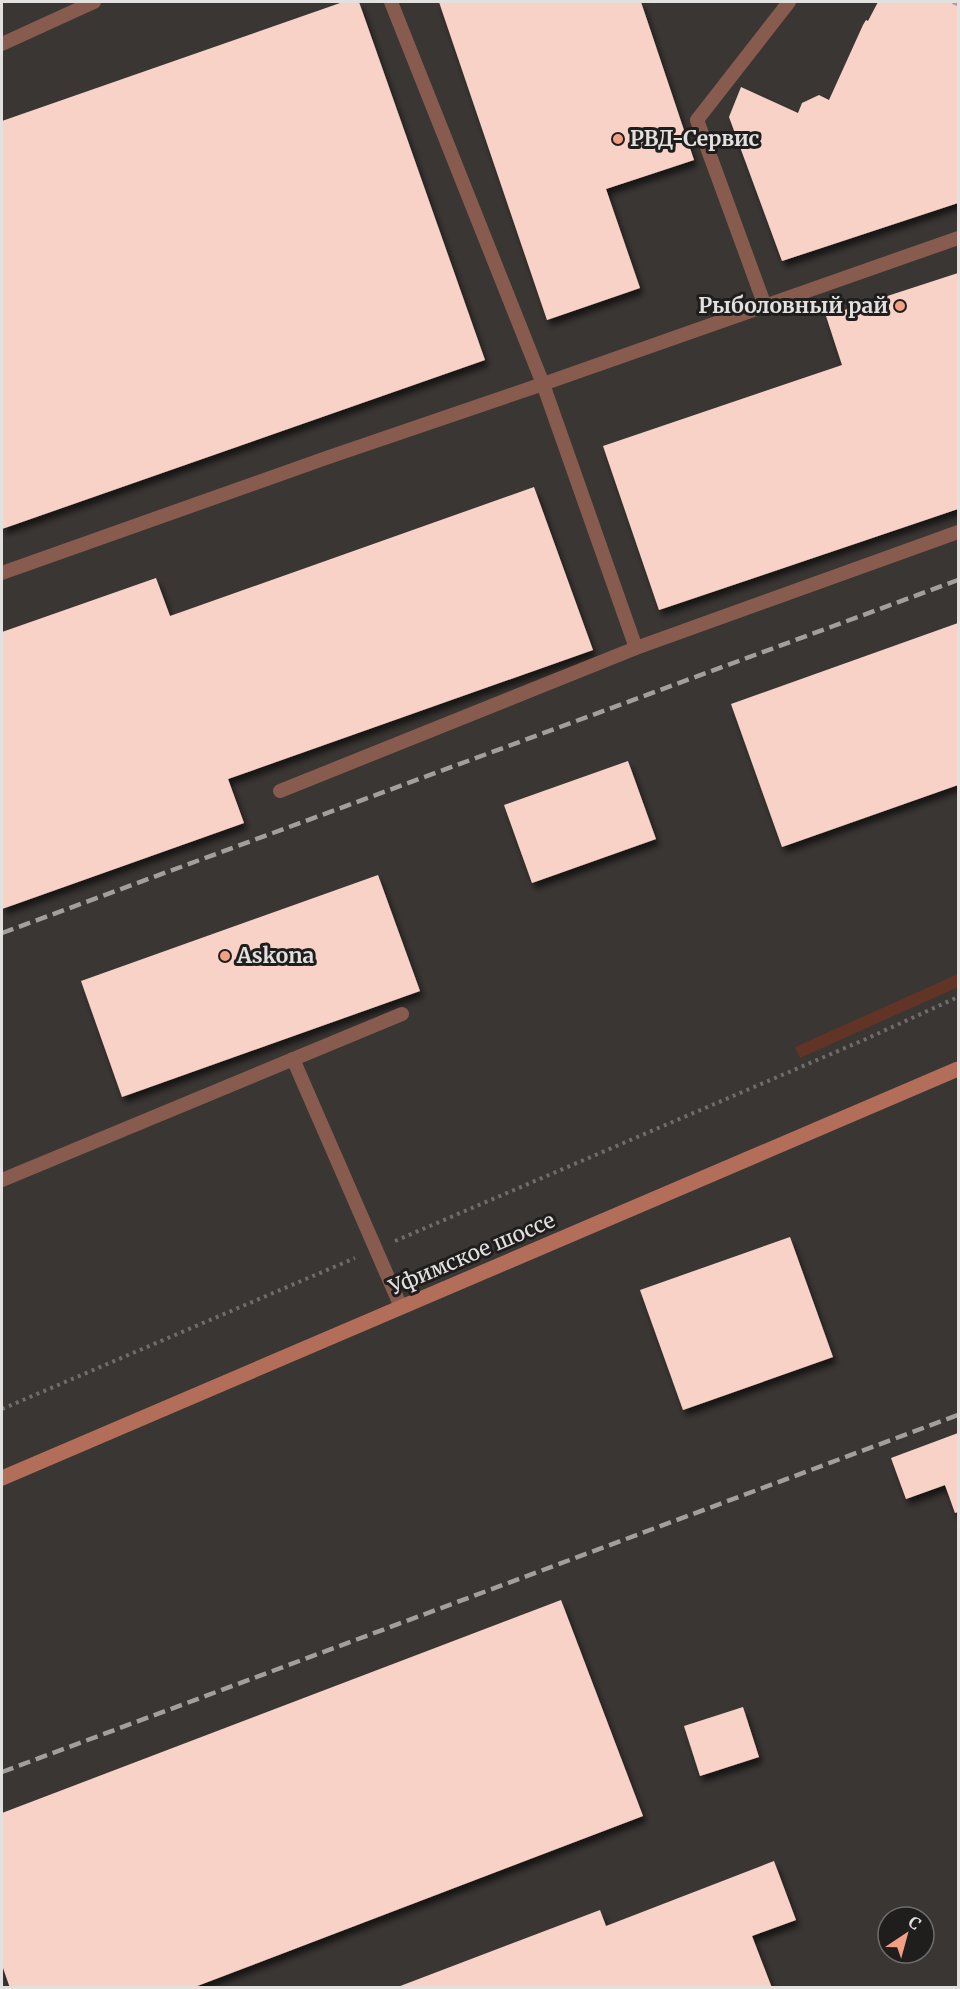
<svg xmlns="http://www.w3.org/2000/svg" width="960" height="1989" viewBox="0 0 960 1989" font-family="Merriweather,serif">
<defs>
<filter id="shadow"><feDropShadow dx="3.5" dy="6" stdDeviation="3" flood-color="#0009"/></filter>
</defs>
<rect width="100%" height="100%" fill="#3a3634"/>
<path fill="#613426" d="M958 974V987L800 1058 795 1047Z"/>
<g fill="#f8d2c6" filter="url(#shadow)">
<path d="M343 2H359L485 360 2 529V121Z"/>
<path d="M439 2H641L694 160 606 189 640 288 547 320Z"/>
<path d="M878 2H958V203L782 261 729 117 741 87 798 113 802 103 819 95 829 100 863 25 866 20 868 21Z"/>
<path d="M958 273V509L659 610 603 446 842 365 826 316Z"/>
<path d="M534 487 593 650 228 779 244 823 2 909V632L156 578 170 616Z"/>
<path d="M958 623V785L782 847 731 704Z"/>
<path d="M628 761 656 839 532 883 504 805Z"/>
<path d="M378 875 420 991 122 1097 81 981Z"/>
<path d="M790 1237 833 1357 683 1410 640 1290Z"/>
<path d="M958 1433V1512L955 1513 945 1485 906 1499 891 1458Z"/>
<path d="M561 1600 643 1816 192 1988H10L2 1965V1813Z"/>
<path d="M743 1707 759 1757 700 1776 684 1726Z"/>
<path d="M774 1861 796 1920 752 1936 772 1988H395L600 1910 606 1926Z"/>
</g>
<g fill="none" stroke-linecap="round" stroke-linejoin="round">
<g stroke="#706c6b" stroke-width="4" stroke-dasharray="3 4.5" stroke-linecap="butt">
<path d="M395 1241 866 1039 958 997"/>
<path d="M2 1409 355 1258"/>
</g>
<g stroke="#875b4e" stroke-width="14">
<path d="M2 44 94 2"/>
<path d="M765 306 697 120 789 2"/>
<path d="M2 573 326 458 543 384 391 2"/>
<path d="M636 648 543 384 958 238"/>
<path d="M280 791 636 648 958 532"/>
<path d="M293 1059 401 1307"/>
<path d="M2 1180 402 1014"/>
</g>
<path stroke="#b36e5a" stroke-width="15" d="M2 1478 958 1069"/>
<g stroke="#a29f9e" stroke-width="4.5" stroke-dasharray="12 6" stroke-linecap="butt">
<path d="M953 2 958 4"/>
<path d="M2 933 958 580"/>
<path d="M2 1772 958 1415"/>
</g>
</g>
<g fill="#f39f85" stroke="#1f1e1d" stroke-width="2">
<circle cx="618" cy="139" r="6"/>
<circle cx="900" cy="306" r="6"/>
<circle cx="225" cy="956" r="6"/>
</g>
<g text-anchor="middle" stroke-width="6" stroke-linejoin="round" paint-order="stroke">
<g font-size="21" font-weight="bold" fill="#e3e0e0" stroke="#1f1e1d" text-anchor="start">
<text x="630" y="146">РВД-Сервис</text>
<text x="888" y="313" text-anchor="end">Рыболовный рай</text>
<text x="237" y="963">Askona</text>
</g>
<g font-size="21" fill="#e3e0e0" stroke="#1f1e1d">
<text transform="translate(472 1254) rotate(-23)" y="7">Уфимское шоссе</text>
</g>
</g>
<rect width="960" height="1989" fill="none" stroke="#e3e0e0" stroke-width="6"/>
<g transform="translate(906 1935) rotate(36)"><circle r="28" fill="#1f1e1d" stroke="#6d6c6b" stroke-width="1.5"/>
<path d="M0-4.5L10 22L0 15L-10 22Z" fill="#f39f85"/>
<text y="-9" font-size="16" font-weight="bold" text-anchor="middle" fill="#e3e0e0">С</text>
</g>
</svg>
